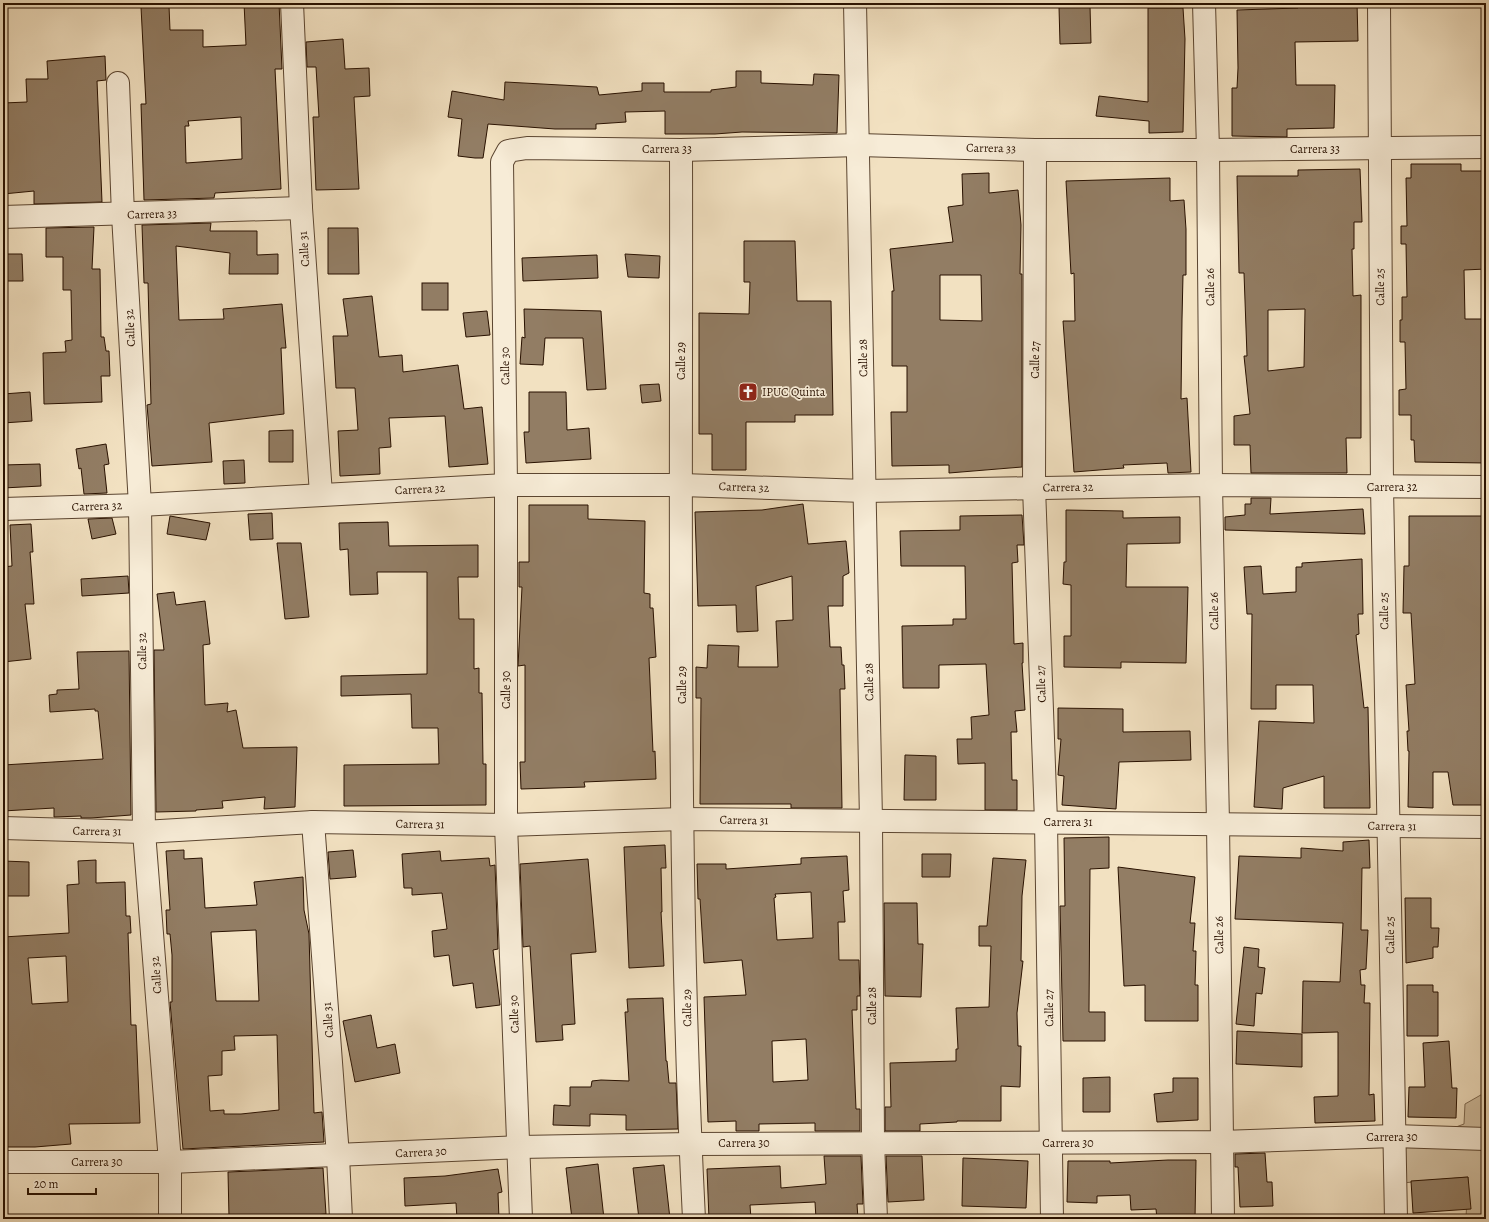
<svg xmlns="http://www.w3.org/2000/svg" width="1489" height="1222" viewBox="0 0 1489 1222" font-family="Alegreya,serif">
<rect width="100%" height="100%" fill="#f2e1c1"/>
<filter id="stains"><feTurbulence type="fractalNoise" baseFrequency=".005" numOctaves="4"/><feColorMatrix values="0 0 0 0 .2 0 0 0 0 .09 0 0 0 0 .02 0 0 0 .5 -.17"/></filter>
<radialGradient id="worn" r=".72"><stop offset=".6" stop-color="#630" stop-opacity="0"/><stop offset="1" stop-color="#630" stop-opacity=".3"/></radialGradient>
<path fill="#d0bea0" stroke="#7c6850" d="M1486 1092V1219H1459L1466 1218 1468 1177 1402 1183 1400 1148 1464 1124 1465 1104Z"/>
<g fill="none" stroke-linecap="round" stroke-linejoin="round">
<path stroke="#79634c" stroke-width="7" d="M1483 1219 1486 1217"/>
</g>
<g fill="#927d64" stroke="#291100" fill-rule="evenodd">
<path d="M244 3H279L282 69H275L281 189 215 193 214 198 144 200 141 104H146L141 7 169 6 170 30H203V47L246 45ZM241 117 242 159 186 163 185 126H189L188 121Z"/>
<path d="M1298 3H1357L1358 41 1295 42 1296 85H1335L1334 128 1287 129V137L1232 136V88H1237L1238 68 1237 10 1298 8Z"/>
<path d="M1090 6 1091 43 1060 44 1059 7Z"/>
<path d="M1148 8H1183L1185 39 1183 132 1149 133V121L1096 116 1099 96 1148 102Z"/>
<path d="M343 39 345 69 369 68 370 96 354 97 359 189 316 190 313 117H319L316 67H307L306 42Z"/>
<path d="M105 56 106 80 97 81 102 202 34 204V191L3 194V103L27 102 26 79H48L47 61Z"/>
<path d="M736 71H761V83L813 85 814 74 839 75 837 133 742 132 715 134H665V111L625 112 626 122 596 124V129H555L488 124 483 158H475L458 156 462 119 448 117 452 91 504 100 505 82 597 87 599 95 642 91V83H664V92H711V90L736 87Z"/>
<path d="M1411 164H1461V171H1486V269L1464 270 1465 319H1486V463L1415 462 1414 440H1411V415H1399V390L1406 389 1405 342H1400V320H1402V297H1407L1406 244H1401V226H1407L1406 178H1411Z"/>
<path d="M1360 169 1362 222H1354V249H1352L1353 296 1361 295V438H1346L1347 473H1251L1250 445H1234V416L1250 414 1244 356H1247L1244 273H1239L1237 176H1298V170ZM1305 309 1304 367 1268 371V310Z"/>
<path d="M989 173V193L1018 190 1021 225 1020 274H1022V467L949 473V465L892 466 891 412H907V366H892V291H894L890 249 953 242 948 207 963 205 962 174ZM940 275H981L982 321 940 320Z"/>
<path d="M1170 178V201L1184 200 1186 229V275H1183L1182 319 1181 399 1187 398 1191 472 1168 473 1167 463 1123 465 1124 468 1074 472 1063 321H1075L1074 273 1071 274 1066 181Z"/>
<path d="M211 223 210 231H257V255L278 254V274H229L230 253 176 246 179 320 224 319 223 309 282 304 286 348H281L284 414 209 423 212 462 152 466 147 405 151 404 148 283H144L142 225Z"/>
<path d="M94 227 92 269H100L101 337H104L106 351H109L110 376H101L102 402 44 404 43 353 66 352 65 341 72 340 71 290H63V257H46V228Z"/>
<path d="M328 228H358L359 274H328Z"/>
<path d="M744 241H795L797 301H831L833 415H795V422H746V470H712V434H699V313L749 314 750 282H744Z"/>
<path d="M3 254H22L23 281H3Z"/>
<path d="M625 254 660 256 659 278 628 277Z"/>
<path d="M597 255 598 278 523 281 522 258Z"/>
<rect x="422" y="283" width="26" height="27"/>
<path d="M372 296 379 357 402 355 403 372 458 365 464 409 482 407 488 464 449 467 445 416 389 418 391 447 379 448 380 474 340 476 338 431 358 430 355 388H336L333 336H348L343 299Z"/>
<path d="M524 309 601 311 606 389 587 390 583 338H545L543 365 520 364 522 337 525 338Z"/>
<path d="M487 311 490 335 466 337 463 313Z"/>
<path d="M659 384 661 401 642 403 640 385Z"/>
<path d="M30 392 32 421 3 423V394Z"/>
<path d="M529 392H566L567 430 589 428 591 459 526 463 524 432H529Z"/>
<path d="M293 430V462H269V431Z"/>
<path d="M106 444 109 464 104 465 107 493 84 494 81 468 79 469 76 449Z"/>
<path d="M244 460 245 483 224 484 223 461Z"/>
<path d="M40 464 41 486 3 488V465Z"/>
<path d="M1251 498H1271L1270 514 1363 509 1365 534 1225 530V517L1245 515V504H1251Z"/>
<path d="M803 504 808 544 846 541 849 573 843 576V606H828L830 647H841L842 665H844L845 689H840L842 808H791V804H700L701 698H696V667L707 668 708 645 739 646 738 667H778L776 621 793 620 792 576 756 586 758 631 737 632 736 605 698 606 695 512 762 510Z"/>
<path d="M529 505H588V519L645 521 644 593 650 594V608H653L656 657 649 658 653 752 655 751 656 779 584 782 585 787 521 789 520 762H525V665L518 666 522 587H519V562H529Z"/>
<path d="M1066 510 1123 511V518L1180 517V543L1127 544 1126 587H1188L1186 663 1121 662V668L1064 667V636H1071V585L1063 584 1064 562H1066Z"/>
<path d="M272 513 273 539 250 540 248 514Z"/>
<path d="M1022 515 1024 545H1017L1018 562 1012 563 1014 644 1023 643V663H1022L1025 710 1015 711 1017 732H1011L1012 780H1017V810H985V763L958 764 957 739H972L971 717 989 715 986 664 939 665V688H903L902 626 953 625V619H966L965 566H901L900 531 960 530V516Z"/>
<path d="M170 516 210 523 206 540 167 534Z"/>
<path d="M1409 516H1482V544H1486V805H1453L1448 772H1433V808L1408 807 1409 751H1408L1407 731H1409L1406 685 1415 684 1411 613H1403L1404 566H1409Z"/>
<path d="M112 518 116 534 92 539 88 519Z"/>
<path d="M388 522 389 546 478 545V577H458L459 619H474V669L479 668V693H482L483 764H486V805L344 806V765L439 764 438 728H412L411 694 341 696V676L427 674V572H377L378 594 350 595 348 549 340 550 339 523Z"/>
<path d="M31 524 33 552H30L34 604H25L31 659 3 662V567L12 566 10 525Z"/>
<path d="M277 543H301L309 617 285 619Z"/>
<path d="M1362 559 1363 614H1358L1359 634 1356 635 1364 708 1368 707 1370 808H1324V776L1283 788 1282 809 1254 807 1259 721 1314 723 1313 685H1276V709H1251L1252 614H1247L1244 567 1261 566 1263 594 1296 592V567H1302V563Z"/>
<path d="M128 576 129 593 82 596 81 579Z"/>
<path d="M174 592 176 605 205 601 210 644 203 645 205 705 228 703 227 712 236 710 243 748 297 747 295 807 264 809 265 797 222 801 223 808 196 810V811L156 812 154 650H164L157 594Z"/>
<path d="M129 651 131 815 91 818H81V816L54 817V808L3 811V765L103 759 98 711H95V709L50 712 49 695 57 694V690L79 689 77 652Z"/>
<path d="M1058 708 1123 709V732L1190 731 1191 760 1119 762 1116 809 1062 805 1064 776 1058 775 1061 739H1058Z"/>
<path d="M905 755 936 756V800H904Z"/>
<path d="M1109 837V868L1090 869 1089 1012H1105V1041H1063L1060 906H1065L1064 838Z"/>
<path d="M1369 840 1370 868H1362L1361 930H1368L1366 969 1360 970 1361 985H1365L1364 1003H1370L1369 1095 1374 1094 1375 1121 1315 1123 1314 1097 1338 1096V1032L1302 1033 1303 981 1340 982 1343 923 1235 919 1239 856 1301 858V848L1343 851V842Z"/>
<path d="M665 845 666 868H661L662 912H661L664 966 629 968 624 847Z"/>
<path d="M184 850V859L202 858 205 908 257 905 254 882 303 877 304 910 309 934 314 1113 322 1112 324 1142 183 1149 170 1002H172V955L170 934H167L166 910H170L166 851ZM256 930 259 1001H216L211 932ZM277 1035 279 1110 241 1114H224V1110L210 1111 208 1076 222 1075V1051L235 1050 234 1036Z"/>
<path d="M353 850 356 877 330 879 328 852Z"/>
<path d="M440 851 441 861 489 858 490 866 495 865 498 949 493 950 500 1005 476 1008 473 983 453 986 449 955 434 957 432 931 447 929 442 893 412 895V888H404L402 854Z"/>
<path d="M922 854H951L950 877H922Z"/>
<path d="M847 856 849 890 843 891 845 922H838L839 960H859L860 996H857V1010H852L856 1109H860V1131H815V1123L759 1124V1131H736V1121L708 1122 704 997 746 995 742 960 704 963 700 899H698L697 864H726V869L801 864V858ZM811 892 813 938 777 940 774 898 776 897 775 894ZM806 1039 808 1080 773 1082 772 1041Z"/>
<path d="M993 858 1026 860 1022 896 1021 961H1023L1017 1013 1018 1046H1021L1020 1087 1001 1086V1121H957V1122L920 1124V1131H885V1107H891L890 1063 956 1061V1049H958L956 1008 989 1007 991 946H979V926H987Z"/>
<path d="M588 859 596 952 571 954 575 1024 562 1025 563 1040 536 1042 530 946 523 947 520 864Z"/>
<path d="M96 860V883L125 882 126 916H130L131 933H128L131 1025H136L140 1123 69 1124 71 1144 35 1147H3V937L69 933 67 885 79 884 78 861ZM66 956 68 1002 32 1004 28 958Z"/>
<path d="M3 861 29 862V896H3Z"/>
<path d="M1118 867 1195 877 1190 923H1195L1193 951H1196L1195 985H1198V1021H1145V985L1124 986Z"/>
<path d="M1405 898H1431V928H1439L1438 947H1433V958L1406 963Z"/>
<path d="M884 903H917L918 944H923L921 997 885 996Z"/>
<path d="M1244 947 1259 949 1258 967 1265 968 1262 994 1256 993 1254 1026 1236 1024Z"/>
<path d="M1407 985H1433V992H1438V1036H1407Z"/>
<path d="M663 998 666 1061H667L669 1083H676L678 1129 626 1130V1115L590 1114V1126L553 1125 554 1105 570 1106V1087H591L592 1081 601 1080 629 1081 625 1012H628L627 999Z"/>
<path d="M371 1015 377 1048 395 1044 400 1073 355 1082 343 1021Z"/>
<path d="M1237 1031 1302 1034V1067L1236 1064Z"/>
<path d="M1449 1041 1452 1088H1457L1456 1118 1408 1117 1409 1087H1425L1423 1043Z"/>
<path d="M1110 1077V1112H1083V1078Z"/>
<path d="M1173 1078H1198V1120L1157 1122 1154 1094 1173 1092Z"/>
<path d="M1265 1153 1267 1182H1272L1273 1206 1240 1207 1238 1167H1235V1154Z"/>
<path d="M824 1156H861L863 1204H857L858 1219H816L815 1202 750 1205 751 1219H709L707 1169 780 1166 781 1188 826 1184Z"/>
<path d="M886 1156H922L924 1200 888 1202Z"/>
<path d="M963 1158 1028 1161 1026 1208 962 1206Z"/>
<path d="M1168 1160H1196L1195 1219H1157L1156 1209 1131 1210 1130 1195 1097 1196V1203L1067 1202 1068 1161H1110V1163Z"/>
<path d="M598 1164 604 1219H572L566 1168Z"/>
<path d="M664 1165 670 1219H639L633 1168Z"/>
<path d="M323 1168 326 1214 262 1219V1216L229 1217 228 1172Z"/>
<path d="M498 1169 502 1192 498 1193 499 1219H457L456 1203 405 1206 404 1178 445 1176Z"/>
<path d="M1468 1177 1471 1209 1413 1213 1411 1181Z"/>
</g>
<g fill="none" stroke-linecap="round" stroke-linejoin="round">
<g stroke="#5b4530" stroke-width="24">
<g id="minor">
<path d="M292 3 301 208 321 494"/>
<path d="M855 3 871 821 873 1142 876 1219"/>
<path d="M1204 3 1208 150 1211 485 1218 823 1223 1219"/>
<path d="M1379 3 1382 487 1396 1219"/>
<path d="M118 83 123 215 140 505 144 832 170 1162V1219"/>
<path d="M681 150C682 506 676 863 694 1219"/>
<path d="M1035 150 1034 487 1046 822 1052 1219"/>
<path d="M3 217 301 208"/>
<path d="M3 509 140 505 506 485H682L865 491 1211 485 1486 487"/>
<path d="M313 822 338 1156 341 1219"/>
<path d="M3 828 144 832 313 822 506 825 682 819 1486 827"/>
<path d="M3 1162H170L519 1147 690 1144 1221 1142 1394 1136 1486 1139"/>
<path d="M521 1219 506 825V485L502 162 508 151 527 148 681 150 859 145 1035 150H1208L1486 147"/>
</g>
</g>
<use href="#minor" stroke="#f7ecd7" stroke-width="22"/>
</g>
<defs>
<g id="church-square" transform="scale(1)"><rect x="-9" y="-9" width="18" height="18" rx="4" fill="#8f2418" stroke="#f7ecd7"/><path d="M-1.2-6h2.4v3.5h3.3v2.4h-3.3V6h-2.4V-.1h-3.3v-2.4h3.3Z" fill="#fff"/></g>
</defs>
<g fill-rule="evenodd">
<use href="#church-square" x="748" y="392"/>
</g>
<g text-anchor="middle" stroke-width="3.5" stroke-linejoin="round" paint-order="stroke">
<g font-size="12" fill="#291100" stroke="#f7ecd7">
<text transform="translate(991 148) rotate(1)" y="4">Carrera 33</text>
<text x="667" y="153">Carrera 33</text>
<text x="1315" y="153">Carrera 33</text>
<text transform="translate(152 214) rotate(-2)" y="4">Carrera 33</text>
<text transform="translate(304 249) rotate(-94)" y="4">Calle 31</text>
<text transform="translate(1210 287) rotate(-91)" y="4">Calle 26</text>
<text transform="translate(1380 287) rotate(-91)" y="4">Calle 25</text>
<text transform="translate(130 328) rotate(-93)" y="4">Calle 32</text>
<text transform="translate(863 358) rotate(-91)" y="4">Calle 28</text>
<text transform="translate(1035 360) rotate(-90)" y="4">Calle 27</text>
<text transform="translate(681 361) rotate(-90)" y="4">Calle 29</text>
<text transform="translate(505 366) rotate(-91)" y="4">Calle 30</text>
<text transform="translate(744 487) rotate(2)" y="4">Carrera 32</text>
<text transform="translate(1068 487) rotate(-1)" y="4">Carrera 32</text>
<text x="1392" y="491">Carrera 32</text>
<text transform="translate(420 489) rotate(-3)" y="4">Carrera 32</text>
<text transform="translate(97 506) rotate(-2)" y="4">Carrera 32</text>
<text transform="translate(1214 611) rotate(-91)" y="4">Calle 26</text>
<text transform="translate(1384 611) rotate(-91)" y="4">Calle 25</text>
<text transform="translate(142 651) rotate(-91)" y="4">Calle 32</text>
<text transform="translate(869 682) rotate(-91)" y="4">Calle 28</text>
<text transform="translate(1041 684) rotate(-92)" y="4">Calle 27</text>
<text transform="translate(682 685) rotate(-90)" y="4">Calle 29</text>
<text transform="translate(506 690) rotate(-90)" y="4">Calle 30</text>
<text transform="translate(744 820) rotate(1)" y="4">Carrera 31</text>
<text x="1068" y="826">Carrera 31</text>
<text transform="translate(420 824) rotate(1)" y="4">Carrera 31</text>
<text transform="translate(1392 826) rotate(1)" y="4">Carrera 31</text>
<text transform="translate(97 831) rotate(1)" y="4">Carrera 31</text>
<text transform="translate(1219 935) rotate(-91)" y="4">Calle 26</text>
<text transform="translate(1390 935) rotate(-91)" y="4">Calle 25</text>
<text transform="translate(156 975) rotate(-94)" y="4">Calle 32</text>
<text transform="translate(872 1006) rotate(-90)" y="4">Calle 28</text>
<text transform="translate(687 1008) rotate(-91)" y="4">Calle 29</text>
<text transform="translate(1049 1008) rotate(-91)" y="4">Calle 27</text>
<text transform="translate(514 1014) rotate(-92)" y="4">Calle 30</text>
<text transform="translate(328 1020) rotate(-94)" y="4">Calle 31</text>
<text x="1392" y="1141">Carrera 30</text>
<text x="744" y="1147">Carrera 30</text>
<text x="1068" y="1147">Carrera 30</text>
<text transform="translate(421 1152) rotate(-3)" y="4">Carrera 30</text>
<text x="97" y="1166">Carrera 30</text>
</g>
<g font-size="12" fill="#291100" stroke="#f7ecd7" text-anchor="start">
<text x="762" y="396">IPUC Quinta</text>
</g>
</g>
<rect width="1489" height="1222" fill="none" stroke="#f2e1c1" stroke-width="16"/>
<rect x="4" y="4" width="1481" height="1214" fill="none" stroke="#291100" stroke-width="2"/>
<rect x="8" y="8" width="1473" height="1206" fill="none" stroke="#291100"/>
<path d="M28 1188v6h68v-6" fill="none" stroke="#291100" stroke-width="2"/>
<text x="34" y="1188" font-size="12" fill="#291100" stroke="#f7ecd7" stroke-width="3" paint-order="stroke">20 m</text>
<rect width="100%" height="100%" filter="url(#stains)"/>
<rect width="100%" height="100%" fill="url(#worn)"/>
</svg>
